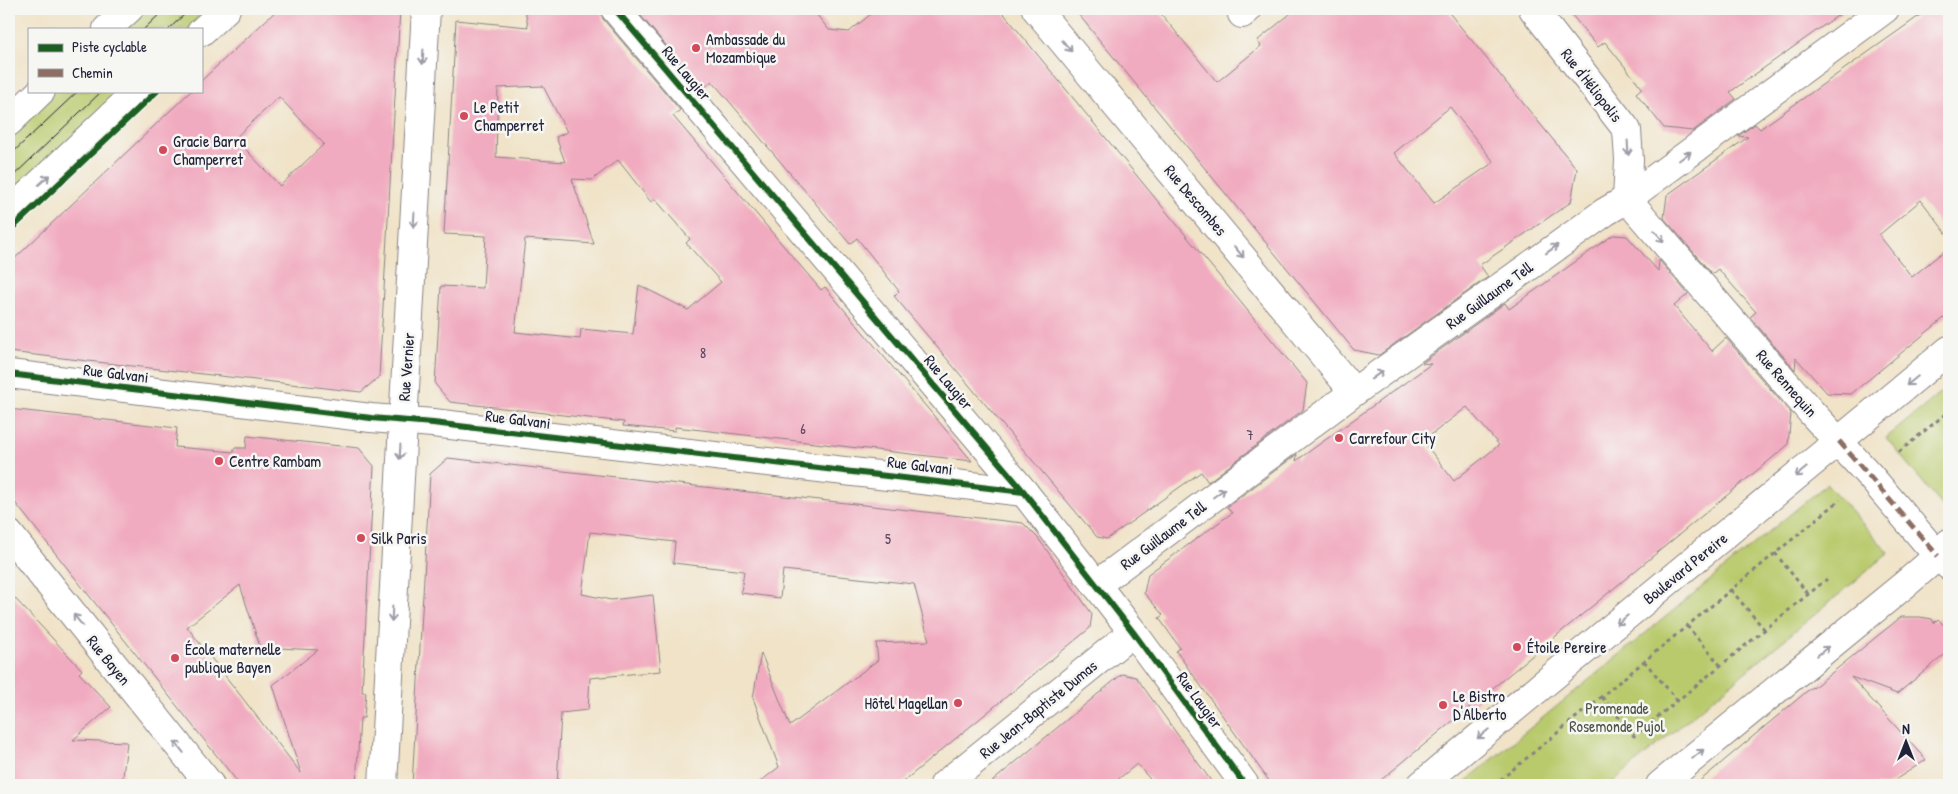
<svg xmlns="http://www.w3.org/2000/svg" width="1958" height="794" viewBox="0 0 1958 794" font-family="'Patrick Hand',sans-serif">
<rect width="100%" height="100%" fill="#f6f6f2"/>
<filter id="ink" filterUnits="userSpaceOnUse"><feTurbulence type="fractalNoise" baseFrequency=".02" numOctaves="2"/><feDisplacementMap in="SourceGraphic" scale="10" xChannelSelector="R" yChannelSelector="G"/><feConvolveMatrix kernelMatrix="1 2 1 2 8 2 1 2 1" color-interpolation-filters="sRGB"/></filter>
<filter id="wash" filterUnits="userSpaceOnUse"><feTurbulence type="fractalNoise" baseFrequency=".0096" numOctaves="4" result="noise"/><feDisplacementMap in="SourceGraphic" scale="20" xChannelSelector="R" yChannelSelector="G"/><feGaussianBlur stdDeviation="1.12" result="paint"/><feColorMatrix in="noise" values="0 0 0 0 0 0 0 0 0 0 0 0 0 0 0 0 0 1.4 0 .05"/><feComposite in="paint" operator="in"/></filter>
<g filter="url(#wash)">
<rect width="100%" height="100%" fill="#f0e3c8"/>
<g fill="#b9ca6d" stroke="#6e7654">
<path d="M140 9H215L194 29H119Z"/>
<path d="M53 91H127L9 203V133Z"/>
<path d="M1949 386V505L1945 509 1886 438Z"/>
<path d="M1827 484 1889 553 1609 785H1461Z"/>
</g>
<g id="blocks">
<g fill="#f1abc0" fill-rule="evenodd">
<path d="M278 9H400L379 377 361 392 9 352V264L191 91H201V81ZM279 97 324 144 280 186 235 138Z"/>
<path d="M525 9H600L603 19 680 110 673 116 821 290 825 287 972 461 675 427V431L623 426 624 422 450 402 435 384 441 286 483 288 486 236 444 234 456 20 528 27ZM543 86 567 132 556 137 565 162 496 157 498 88ZM618 160 651 202 655 199 690 239 686 243 721 282 688 310 639 285 633 334 581 329 580 339 515 332 525 239 594 244 572 179 592 180Z"/>
<path d="M635 9H812L829 30 849 32 877 9H1000L1307 383 1303 410 1208 482 1201 472 1107 539 1097 537 894 296 899 291 857 238 850 244 712 81 703 89Z"/>
<path d="M1074 9H1157L1217 82 1261 46 1257 41 1296 9H1446L1577 169 1571 202 1480 265 1488 277 1379 355 1354 350ZM1450 107 1494 162 1434 203 1394 153Z"/>
<path d="M1567 9H1847L1730 92 1736 99 1693 131 1664 128 1636 93 1642 88 1605 42 1598 47Z"/>
<path d="M1929 9H1949V237L1921 200 1879 235 1912 277 1949 247V314L1851 394 1827 393 1796 358 1795 370 1750 317 1756 312 1718 269 1712 274 1664 218 1667 195 1748 137 1738 136 1755 124 1760 129Z"/>
<path d="M1613 235 1627 236 1658 271 1659 260 1688 294 1674 306 1712 351 1726 338 1791 413 1788 445 1375 785H1272L1176 651 1180 648 1159 618 1163 615 1144 593 1148 574 1232 513 1227 507 1297 454 1296 461 1431 364 1422 363 1505 303 1509 309ZM1467 407 1499 445 1454 481 1423 441Z"/>
<path d="M9 409 177 428 175 447 234 452V448H246L247 436 359 448 374 466 362 692H366L364 718H360L356 785H240L9 495ZM240 585 260 647 318 650 273 685 301 773 187 627Z"/>
<path d="M448 458 1023 523 1038 538 1092 614 1090 628 899 785H756L779 767 753 698 761 653 790 726 878 660 876 643 929 641 914 584 783 570 780 598 741 593 744 571 673 563 675 542 590 532 582 594 611 600 653 595 661 671 590 678 588 710 561 713 557 785H412L430 474Z"/>
<path d="M9 592 82 670 79 673 111 707 73 740 127 742 122 785H9Z"/>
<path d="M1901 617H1920L1932 619 1934 623 1938 619 1949 631V651L1897 694 1851 677 1926 760 1887 785H1695L1812 687 1813 688Z"/>
<path d="M1122 674 1136 677 1214 785H1155L1137 764 1111 785H988Z"/>
</g>
</g>
</g>
<g filter="url(#ink)">
<use href="#blocks" fill-opacity="0" stroke="#898282" stroke-width="1"/>
<g fill="none" stroke-linecap="round" stroke-linejoin="round">
<g stroke="#898282" stroke-width="30">
<g id="minor">
<path d="M615 9 1024 492 1133 632 1245 785"/>
<path d="M1036 9 1354 392"/>
<path d="M1533 9 1627 130 1629 160 1627 199 1811 412 1870 476 1938 556 1949 566"/>
<path d="M1242 14 1248 9"/>
<path d="M9 374 371 418 433 423 1024 492"/>
<path d="M9 534 210 785"/>
<path d="M1096 585 1354 392 1605 212 1627 199 1885 9"/>
<path d="M383 785 426 9"/>
<path d="M944 785 1133 632"/>
</g>
</g>
<g stroke="#898282" stroke-width="30">
<g id="secondary">
<path d="M1421 785 1949 350"/>
<path d="M1660 785 1909 581 1938 556 1949 543"/>
</g>
</g>
<g stroke="#898282" stroke-width="30">
<g id="primary">
<path d="M107 29 129 9"/>
<path d="M201 32 226 9"/>
<path d="M9 122 41 91"/>
<path d="M9 213 138 91"/>
</g>
</g>
<g stroke="#898282" stroke-width="3" stroke-dasharray="4 4" stroke-linecap="butt">
<path d="M1899 452 1949 411"/>
<path d="M1775 553 1809 595"/>
<path d="M1731 590 1765 630"/>
<path d="M1687 626 1721 666"/>
<path d="M1644 661 1678 701"/>
<path d="M1602 697 1634 736 1827 579"/>
<path d="M1494 785 1840 500"/>
</g>
<use href="#minor" stroke="#fff" stroke-width="28"/>
<use href="#secondary" stroke="#fff" stroke-width="28"/>
<use href="#primary" stroke="#fff" stroke-width="28"/>
<g stroke="#22223b" stroke-width="1">
<path d="M144 29 165 9"/>
<path d="M169 29 190 9"/>
<path d="M9 156 78 91"/>
<path d="M9 180 102 91"/>
</g>
<path stroke="#8d6e63" stroke-width="5" stroke-dasharray="10 5" stroke-linecap="butt" d="M1839 441 1938 556"/>
<g stroke="#f6f6f2" stroke-width="9">
<g id="cycleway">
<path d="M615 9 1024 492 1133 632 1245 785"/>
<path d="M9 231 157 91"/>
<path d="M9 374 371 418 433 423 1024 492"/>
</g>
</g>
<use href="#cycleway" stroke="#1b5e20" stroke-width="6"/>
</g>
<defs><path id="oneway-shaft" d="M-6 0H5M1.5-3L5.5 0L1.5 3" fill="none" stroke-width="1.6" stroke-linecap="round" stroke-linejoin="round" transform="scale(1.25)"/></defs>
<g stroke="#9c9ca7">
<use href="#oneway-shaft" transform="translate(1067 46) rotate(50)"/>
<use href="#oneway-shaft" transform="translate(423 57) rotate(93)"/>
<use href="#oneway-shaft" transform="translate(1628 148) rotate(87)"/>
<use href="#oneway-shaft" transform="translate(1685 156) rotate(-37)"/>
<use href="#oneway-shaft" transform="translate(44 180) rotate(-43)"/>
<use href="#oneway-shaft" transform="translate(414 220) rotate(93)"/>
<use href="#oneway-shaft" transform="translate(1659 236) rotate(49)"/>
<use href="#oneway-shaft" transform="translate(1552 249) rotate(-36)"/>
<use href="#oneway-shaft" transform="translate(1239 252) rotate(50)"/>
<use href="#oneway-shaft" transform="translate(1377 375) rotate(-36)"/>
<use href="#oneway-shaft" transform="translate(1912 381) rotate(141)"/>
<use href="#oneway-shaft" transform="translate(400 452) rotate(93)"/>
<use href="#oneway-shaft" transform="translate(1801 472) rotate(141)"/>
<use href="#oneway-shaft" transform="translate(1219 493) rotate(-37)"/>
<use href="#oneway-shaft" transform="translate(392 614) rotate(93)"/>
<use href="#oneway-shaft" transform="translate(78 620) rotate(-129)"/>
<use href="#oneway-shaft" transform="translate(1622 620) rotate(141)"/>
<use href="#oneway-shaft" transform="translate(1823 651) rotate(-39)"/>
<use href="#oneway-shaft" transform="translate(1483 734) rotate(141)"/>
<use href="#oneway-shaft" transform="translate(179 747) rotate(-129)"/>
<use href="#oneway-shaft" transform="translate(1698 754) rotate(-39)"/>
</g>
</g>
<g fill="#d1495b" stroke="#f6f6f2" stroke-width="2">
<circle cx="696" cy="48" r="5"/>
<circle cx="464" cy="116" r="5"/>
<circle cx="163" cy="150" r="5"/>
<circle cx="1339" cy="438" r="5"/>
<circle cx="219" cy="461" r="5"/>
<circle cx="361" cy="538" r="5"/>
<circle cx="1517" cy="647" r="5"/>
<circle cx="175" cy="658" r="5"/>
<circle cx="958" cy="703" r="5"/>
<circle cx="1443" cy="705" r="5"/>
</g>
<g text-anchor="middle" stroke-width="5" stroke-linejoin="round" paint-order="stroke">
<g font-size="14" fill="#56445c">
<text x="703" y="358">8</text>
<text x="803" y="434">6</text>
<text x="1250" y="440">7</text>
<text x="888" y="544">5</text>
</g>
<g font-size="16" fill="#22223b" stroke="#f6f6f2" text-anchor="start">
<text x="706" y="45">Ambassade du<tspan x="706" dy="18">Mozambique</tspan></text>
<text x="474" y="113">Le Petit<tspan x="474" dy="18">Champerret</tspan></text>
<text x="173" y="147">Gracie Barra<tspan x="173" dy="18">Champerret</tspan></text>
<text x="1349" y="444">Carrefour City</text>
<text x="229" y="467">Centre Rambam</text>
<text x="371" y="544">Silk Paris</text>
<text x="1527" y="653">Étoile Pereire</text>
<text x="185" y="655">École maternelle<tspan x="185" dy="18">publique Bayen</tspan></text>
<text x="1453" y="702">Le Bistro<tspan x="1453" dy="18">D'Alberto</tspan></text>
<text x="948" y="709" text-anchor="end">Hôtel Magellan</text>
</g>
<g font-size="16" fill="#22223b" stroke="#f6f6f2">
<text transform="translate(687 73) rotate(50)" y="6">Rue Laugier</text>
<text transform="translate(1592 85) rotate(52)" y="6">Rue d'Héliopolis</text>
<text transform="translate(1196 200) rotate(50)" y="6">Rue Descombes</text>
<text transform="translate(1489 295) rotate(-36)" y="6">Rue Guillaume Tell</text>
<text transform="translate(406 367) rotate(-86)" y="6">Rue Vernier</text>
<text transform="translate(116 373) rotate(7)" y="6">Rue Galvani</text>
<text transform="translate(949 382) rotate(50)" y="6">Rue Laugier</text>
<text transform="translate(1787 383) rotate(49)" y="6">Rue Rennequin</text>
<text transform="translate(518 419) rotate(7)" y="6">Rue Galvani</text>
<text transform="translate(920 465) rotate(7)" y="6">Rue Galvani</text>
<text transform="translate(1163 535) rotate(-37)" y="6">Rue Guillaume Tell</text>
<text transform="translate(1685 568) rotate(-39)" y="6">Boulevard Pereire</text>
<text transform="translate(109 660) rotate(51)" y="6">Rue Bayen</text>
<text transform="translate(1200 700) rotate(54)" y="6">Rue Laugier</text>
<text transform="translate(1038 709) rotate(-39)" y="6">Rue Jean-Baptiste Dumas</text>
</g>
<g font-size="16" fill="#4f544a" stroke="#f6f6f2">
<text x="1617" y="714">Promenade<tspan x="1617" dy="18">Rosemonde Pujol</tspan></text>
</g>
</g>
<rect width="1958" height="794" fill="none" stroke="#f6f6f2" stroke-width="30"/>
<rect x="28" y="28" width="175" height="65" fill="#f6f6f2" stroke="#a1a1a9"/>
<rect x="38" y="44" width="25" height="8" fill="#1b5e20" stroke="#a1a1a9"/>
<text x="72" y="52" font-size="15" fill="#22223b">Piste cyclable</text>
<rect x="38" y="69" width="25" height="8" fill="#8d6e63" stroke="#a1a1a9"/>
<text x="72" y="78" font-size="15" fill="#22223b">Chemin</text>
<g transform="translate(1906 742)" stroke="#f6f6f2" stroke-width="4" paint-order="stroke">
<path d="M0-4L9 19L0 12L-9 19Z" fill="#22223b"/>
<text y="-8" font-size="14" font-weight="bold" text-anchor="middle" fill="#22223b">N</text>
</g>
</svg>
